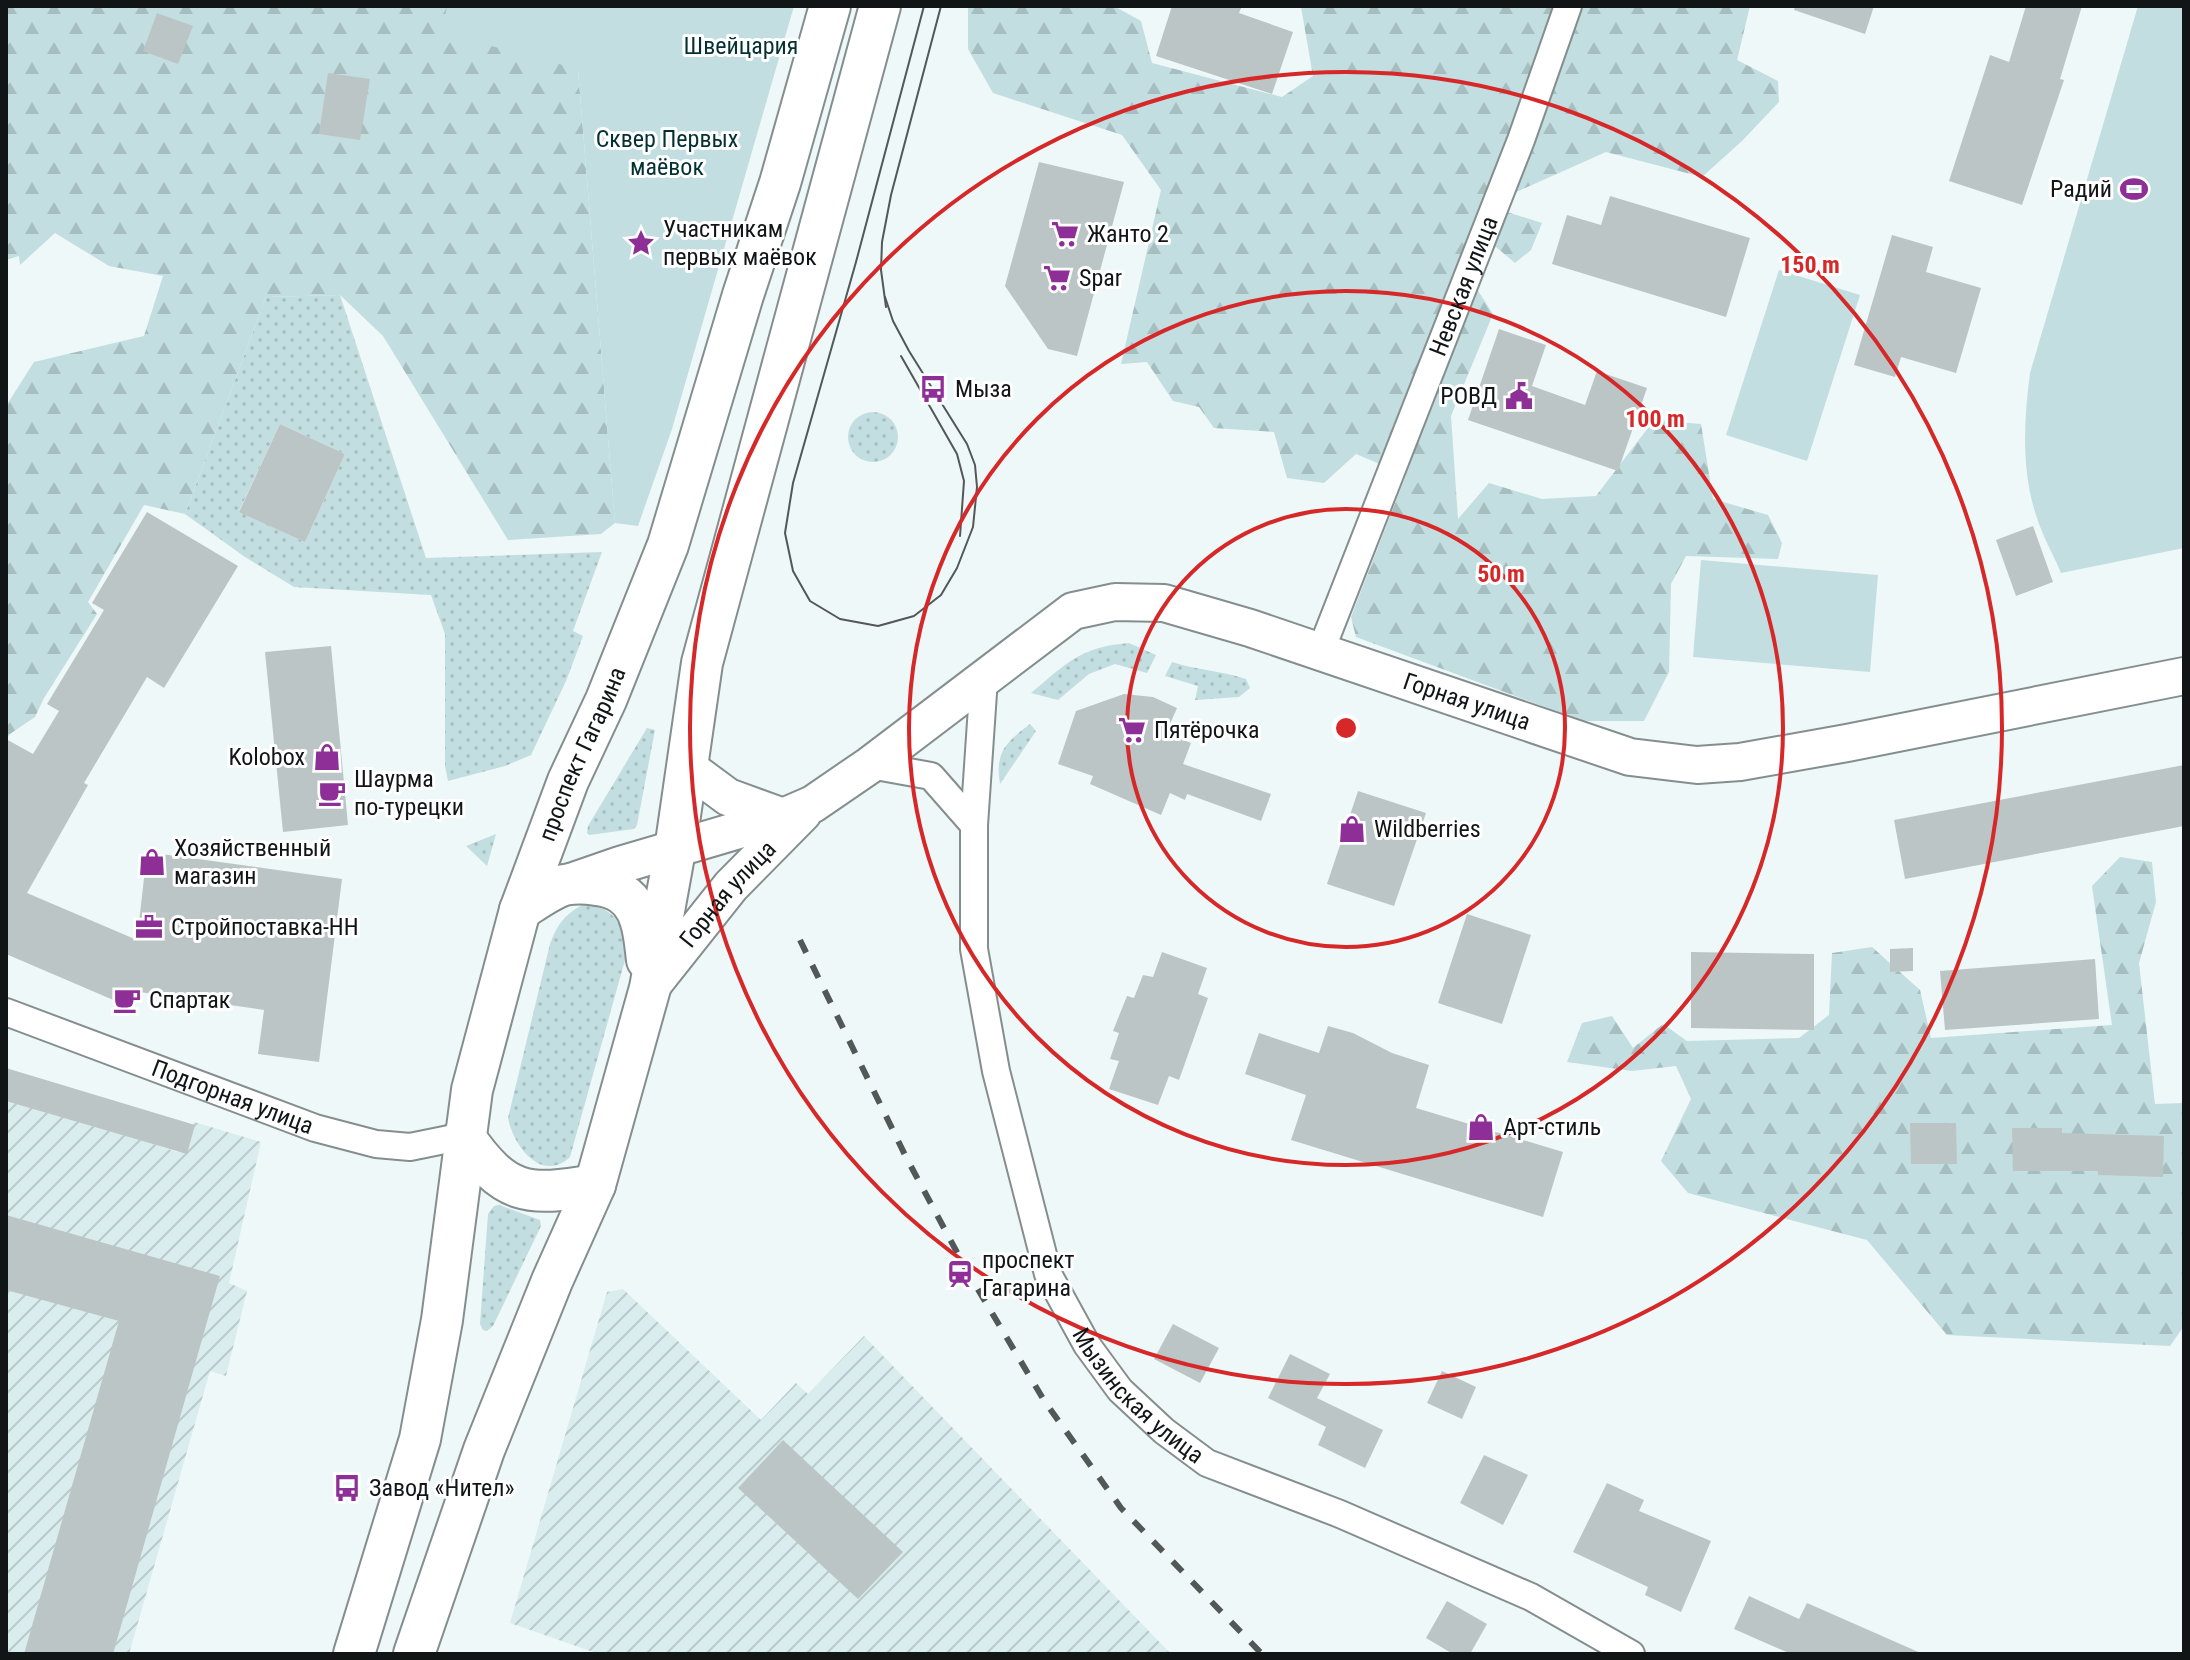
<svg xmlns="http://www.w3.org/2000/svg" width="2190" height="1660" viewBox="0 0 2190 1660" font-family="'Roboto Condensed',sans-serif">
<defs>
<pattern id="industrial-furrows" width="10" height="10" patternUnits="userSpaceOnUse" patternTransform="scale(2)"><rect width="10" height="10" fill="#daedee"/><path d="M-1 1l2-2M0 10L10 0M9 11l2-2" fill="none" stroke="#bacacb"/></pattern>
<pattern id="grass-dots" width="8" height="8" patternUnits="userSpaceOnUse" patternTransform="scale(2)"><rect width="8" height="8" fill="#c2dee0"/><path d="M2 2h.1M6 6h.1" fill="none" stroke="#a6bebf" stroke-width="1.8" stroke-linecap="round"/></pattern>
<pattern id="forest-firs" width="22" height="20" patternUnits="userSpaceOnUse" patternTransform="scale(2)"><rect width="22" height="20" fill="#c2dee0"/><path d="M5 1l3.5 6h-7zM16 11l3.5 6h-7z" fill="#a6bebf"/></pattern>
</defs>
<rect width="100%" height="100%" fill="#eef8f8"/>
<g fill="url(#industrial-furrows)">
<path d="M6 1094 177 1152 194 1122 261 1142 229 1283 247 1291 226 1376 210 1371 129 1654H6Z"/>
<path d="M623 1289 761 1420 796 1383 808 1394 864 1336 1171 1654H599L510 1623 607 1292Z"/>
</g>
<g fill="url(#grass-dots)" fill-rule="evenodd">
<path d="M340 295 426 558 602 552 573 631 583 636 566 681 531 755 505 766 448 781 445 766V634L431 595 294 587 245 557 185 514 266 297ZM280 424 345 454 305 542 239 511Z"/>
<circle cx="873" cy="437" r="25"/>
<path d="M1129 643 1156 655 1147 673 1115 664 1089 674 1058 700 1031 693C1067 663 1080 647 1129 643Z"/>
<path d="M1172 662C1197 670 1222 671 1246 679L1250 688 1239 697 1195 700 1198 686 1165 676Z"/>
<path d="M1030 724 1036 731 1000 784C995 752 1005 743 1030 724Z"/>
<path d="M647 728 655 730 637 825 634 829 589 835 587 833 588 826Z"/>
<path d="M496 834 487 866 466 846Z"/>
<path d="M582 905C616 905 626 928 625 960L570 1157C541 1184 513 1145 508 1118L550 944C557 925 564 915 582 905Z"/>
<path d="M499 1205 540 1220 541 1226 493 1326 487 1331 483 1330 480 1324 488 1214 494 1206Z"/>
</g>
<g fill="url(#forest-firs)">
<path d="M6 6H794L578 69 615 523 601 534 508 540 383 336 340 295 266 297 185 514 144 505 88 602 97 614 44 698 35 717 10 734 6 740V406L34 362 144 336 163 276 109 266 55 233 20 265 19 256 6 260Z"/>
<path d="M968 6H1114L1141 21 1152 63 1282 97 1313 76 1301 7 1750 6 1737 60 1778 81 1779 102 1742 141 1702 177 1606 152 1514 193 1507 212 1542 223 1531 250 1515 263 1496 247 1464 269 1493 314 1451 416 1458 519 1489 483 1542 499 1596 496 1654 420 1701 424 1713 499 1768 515 1782 543 1778 559 1686 556 1671 584 1669 672 1644 721H1583L1356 637 1351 617 1406 475 1356 454 1324 483 1287 478 1274 432 1214 428 1199 407 1173 401 1147 362 1121 364 1161 190 1122 135 993 93 968 49Z"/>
<path d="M2120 857 2152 862 2156 902 2139 963 2155 1104 2184 1103V1326L2170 1346 1947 1335 1867 1240 1688 1193 1661 1161 1691 1099 1676 1066 1632 1071 1567 1062 1582 1023 1612 1016 1633 1048 1663 1024 1687 1041 1799 1038 1829 1015 1832 953 1872 947 1920 990 1931 1038 2112 1025 2092 886Z"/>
</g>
<g fill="#c2dee0">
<path d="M447 6H794L672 429 638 526 615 523 578 69 442 33Z"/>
<path d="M2138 6H2184V548L2061 573C2053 554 2042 535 2036 515 2021 469 2024 420 2030 373Z"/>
<path d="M1779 270 1860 295 1807 461 1726 435Z"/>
<path d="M1701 560 1878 575 1870 672 1693 657Z"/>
</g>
<g fill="#bcc5c5">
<path d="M1172 6H1242L1239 13 1293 32 1272 94 1156 56Z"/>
<path d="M1795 6H1874L1865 34 1794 10Z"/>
<path d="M2026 6H2082L2060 79 2064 80 2022 205 1949 181 1990 55 2009 62Z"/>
<path d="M157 13 193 26 178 64 143 51Z"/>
<path d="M328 73 370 79 360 140 319 134Z"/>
<path d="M1039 162 1124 182 1077 356 1048 349 1005 286Z"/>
<path d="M1610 196 1750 238 1726 317 1552 264 1567 215 1601 225Z"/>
<path d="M1892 235 1933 247 1926 272 1981 288 1956 373 1901 357 1895 377 1854 365Z"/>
<path d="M1499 329 1546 345 1532 386 1585 405 1597 371 1647 388 1618 471 1468 420Z"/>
<path d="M280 424 345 454 305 542 239 512Z"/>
<path d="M147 512 238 566 164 688 147 677 84 783 88 785 27 893 137 940 147 852 342 879 319 1062 258 1054 264 1010 133 991 132 1008 6 954V739L33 754 59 711 47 704 104 610 92 603Z"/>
<path d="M2033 526 2053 582 2016 596 1996 540Z"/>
<path d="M331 646 348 825 283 832 265 652Z"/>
<path d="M1124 694 1153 697 1177 708 1166 733 1191 743 1183 764 1271 794 1261 821 1187 794 1185 800 1170 793 1161 815 1090 784 1093 776 1058 764 1076 711Z"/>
<path d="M2184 765V826L1905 879 1894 820Z"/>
<path d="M1358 791 1426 813 1394 906 1327 884Z"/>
<path d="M1467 914 1531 935 1502 1024 1438 1003Z"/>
<path d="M1913 948V971L1890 972V949Z"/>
<path d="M1162 952 1207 968 1198 994 1208 998 1179 1080 1169 1076 1158 1105 1109 1089 1119 1061 1110 1059 1119 1033 1113 1031 1127 996 1134 998 1143 975 1153 977Z"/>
<path d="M1691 952 1814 954V1030L1691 1028Z"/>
<path d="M2095 959 2099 1019 1945 1030 1940 971Z"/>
<path d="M1328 1026 1353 1033 1392 1053 1429 1065 1416 1108 1563 1152 1543 1217 1291 1140 1306 1095 1245 1074 1259 1033 1319 1053Z"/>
<path d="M6 1068 195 1125 187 1154 6 1101Z"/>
<path d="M1910 1123H1956L1957 1164H1911Z"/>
<path d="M2012 1128H2062V1133L2164 1136 2163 1177 2098 1175V1171H2013Z"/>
<path d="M6 1215 220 1276 113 1654H24L119 1321 6 1290Z"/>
<path d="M1173 1324 1219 1348 1200 1383 1154 1359Z"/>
<path d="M1290 1354 1330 1374 1317 1398 1383 1430 1365 1468 1318 1445 1326 1427 1268 1398Z"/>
<path d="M1442 1371 1476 1387 1462 1419 1427 1403Z"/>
<path d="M783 1440 903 1552 858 1599 738 1488Z"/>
<path d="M1484 1455 1528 1475 1503 1525 1460 1503Z"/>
<path d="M1607 1483 1644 1500 1639 1511 1711 1541 1681 1612 1645 1595 1648 1587 1573 1552Z"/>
<path d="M1749 1596 1799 1619 1807 1603 1923 1654H1791L1734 1629Z"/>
<path d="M1447 1601 1487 1624 1470 1654H1453L1426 1638Z"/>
</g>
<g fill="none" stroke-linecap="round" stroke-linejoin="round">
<g stroke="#858e8e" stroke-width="30">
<g id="minor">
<path id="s1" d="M1320 653 1521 140 1568 6"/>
<path id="s2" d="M984 678 974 825V949L996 1071 1048 1274 1087 1345 1120 1390 1164 1431 1207 1463 1340 1514 1531 1597 1631 1654"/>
<path d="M870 765 931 776 974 825"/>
<path id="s3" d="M6 1012 315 1128 376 1144 410 1147 464 1136"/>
</g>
</g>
<g stroke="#858e8e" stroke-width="40">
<g id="secondary">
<path d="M686 766 728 797 783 817"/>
<path id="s4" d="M568 883 620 865 783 817 813 804 870 765 1073 611 1115 602 1164 603 1250 628 1630 757 1697 765 1740 762 1847 743 2184 676"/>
<path id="s5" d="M650 988 731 886 803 813"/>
</g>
</g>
<g stroke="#858e8e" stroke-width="44">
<g id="primary">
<path d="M520 910C533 902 550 889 564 885 574 883 586 883 596 885 640 890 643 923 647 960"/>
<path d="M464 1136C505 1195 526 1197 595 1185"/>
<path id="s6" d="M354 1654 420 1439 442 1320 472 1090 520 910 568 781 606 700 668 545 743 295 780 183 830 6"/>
<path d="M414 1654 484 1450 552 1281 595 1185 650 988 675 850 702 663 880 6"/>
</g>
</g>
<use href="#minor" stroke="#fff" stroke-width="26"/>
<use href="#secondary" stroke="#fff" stroke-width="36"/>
<use href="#primary" stroke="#fff" stroke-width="40"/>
<g stroke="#525757" stroke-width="2">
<path d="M885 297 893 321 909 351 967 444 975 465 977 487 973 527 957 568 941 595 914 616 878 626 840 619 810 601 793 571 785 533 793 483 856 262 924 6"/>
<path d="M886 307 881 270 882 242 891 195 941 6"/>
<path d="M901 356 957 454 964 481 960 536"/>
</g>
<path stroke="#525757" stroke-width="6" stroke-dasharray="14 14" stroke-linecap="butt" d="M800 940 906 1157 967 1271 1045 1402 1121 1508 1262 1654"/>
</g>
<g fill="none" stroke="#d62828" stroke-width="4">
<circle cx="1346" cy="728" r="219"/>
<circle cx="1346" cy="728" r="437"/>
<circle cx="1346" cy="728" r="656"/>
</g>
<defs>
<g id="stadium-bare" transform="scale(2.16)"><path d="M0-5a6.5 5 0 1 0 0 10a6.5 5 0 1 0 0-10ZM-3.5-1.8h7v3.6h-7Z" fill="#8e2e97" stroke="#fff" stroke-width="2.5" paint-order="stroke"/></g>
<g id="supermarket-bare" transform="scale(2.16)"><path d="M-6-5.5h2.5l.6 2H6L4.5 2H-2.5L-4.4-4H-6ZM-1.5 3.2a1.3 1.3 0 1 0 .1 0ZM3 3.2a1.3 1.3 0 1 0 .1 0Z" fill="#8e2e97" stroke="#fff" stroke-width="2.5" paint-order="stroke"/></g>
<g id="sight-bare" transform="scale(2.16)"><path d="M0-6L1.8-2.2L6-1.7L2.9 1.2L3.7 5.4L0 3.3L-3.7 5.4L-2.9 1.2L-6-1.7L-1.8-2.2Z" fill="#8e2e97" stroke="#fff" stroke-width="2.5" paint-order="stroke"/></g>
<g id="bus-bare" transform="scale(2.16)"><path d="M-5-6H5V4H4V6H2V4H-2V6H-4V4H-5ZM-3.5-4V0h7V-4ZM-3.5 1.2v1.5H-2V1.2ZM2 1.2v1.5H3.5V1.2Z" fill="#8e2e97" stroke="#fff" stroke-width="2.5" paint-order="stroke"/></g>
<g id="civic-bare" transform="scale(2.16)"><path d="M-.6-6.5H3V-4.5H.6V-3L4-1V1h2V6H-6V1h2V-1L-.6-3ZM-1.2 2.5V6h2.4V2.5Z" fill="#8e2e97" stroke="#fff" stroke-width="2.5" paint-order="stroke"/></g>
<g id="shop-bare" transform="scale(2.16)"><path d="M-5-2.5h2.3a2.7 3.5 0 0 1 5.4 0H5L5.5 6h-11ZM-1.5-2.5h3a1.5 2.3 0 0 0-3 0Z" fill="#8e2e97" stroke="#fff" stroke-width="2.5" paint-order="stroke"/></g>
<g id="cafe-bare" transform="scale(2.16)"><path d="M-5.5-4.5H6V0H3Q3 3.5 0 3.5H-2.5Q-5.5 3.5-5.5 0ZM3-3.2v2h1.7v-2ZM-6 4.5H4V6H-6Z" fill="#8e2e97" stroke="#fff" stroke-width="2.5" paint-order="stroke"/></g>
<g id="office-bare" transform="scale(2.16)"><path d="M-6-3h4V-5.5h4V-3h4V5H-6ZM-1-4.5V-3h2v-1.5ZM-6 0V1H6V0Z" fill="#8e2e97" stroke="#fff" stroke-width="2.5" paint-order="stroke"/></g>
<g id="station-bare" transform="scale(2.16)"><path d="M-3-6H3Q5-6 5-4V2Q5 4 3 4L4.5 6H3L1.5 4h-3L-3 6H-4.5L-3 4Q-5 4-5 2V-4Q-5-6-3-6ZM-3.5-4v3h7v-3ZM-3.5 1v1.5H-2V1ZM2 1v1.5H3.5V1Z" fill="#8e2e97" stroke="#fff" stroke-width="2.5" paint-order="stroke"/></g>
</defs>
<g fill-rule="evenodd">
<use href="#stadium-bare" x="2134" y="189"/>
<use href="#supermarket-bare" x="1065" y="234"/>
<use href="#sight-bare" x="641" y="243"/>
<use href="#supermarket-bare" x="1057" y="278"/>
<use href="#bus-bare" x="933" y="389"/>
<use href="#civic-bare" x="1519" y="396"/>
<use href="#supermarket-bare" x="1132" y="730"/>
<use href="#shop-bare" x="327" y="757"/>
<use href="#cafe-bare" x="332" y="793"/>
<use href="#shop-bare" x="1352" y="829"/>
<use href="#shop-bare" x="152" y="862"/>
<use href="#office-bare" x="149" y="927"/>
<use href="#cafe-bare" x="127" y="1000"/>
<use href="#shop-bare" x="1481" y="1127"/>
<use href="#station-bare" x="960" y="1274"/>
<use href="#bus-bare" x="347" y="1488"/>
</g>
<g text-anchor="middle" stroke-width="6" stroke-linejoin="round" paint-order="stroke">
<g font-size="24" fill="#033133" stroke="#fff">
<text x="741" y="54">Швейцария</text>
<text x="667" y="147">Сквер Первых<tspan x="667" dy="28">маёвок</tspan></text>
</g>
<g font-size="24" fill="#111515" stroke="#fff" text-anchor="start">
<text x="2112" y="197" text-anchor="end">Радий</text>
<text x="663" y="237">Участникам<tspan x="663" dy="28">первых маёвок</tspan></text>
<text x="1087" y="242">Жанто 2</text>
<text x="1079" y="286">Spar</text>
<text x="955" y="397">Мыза</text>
<text x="1497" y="404" text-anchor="end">РОВД</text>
<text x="1154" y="738">Пятёрочка</text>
<text x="305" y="765" text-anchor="end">Kolobox</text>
<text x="354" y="787">Шаурма<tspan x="354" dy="28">по-турецки</tspan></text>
<text x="1374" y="837">Wildberries</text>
<text x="174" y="856">Хозяйственный<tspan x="174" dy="28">магазин</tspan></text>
<text x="171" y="935">Стройпоставка-НН</text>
<text x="149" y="1008">Спартак</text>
<text x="1503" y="1135">Арт-стиль</text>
<text x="982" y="1268">проспект<tspan x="982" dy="28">Гагарина</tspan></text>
<text x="369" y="1496">Завод «Нител»</text>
</g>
<g font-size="24" fill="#111515" stroke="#fff">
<text dy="8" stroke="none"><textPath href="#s1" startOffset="394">Невская улица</textPath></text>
<text dy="8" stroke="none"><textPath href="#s4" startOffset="992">Горная улица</textPath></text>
<text dy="8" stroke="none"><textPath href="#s6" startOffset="932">проспект Гагарина</textPath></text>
<text dy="8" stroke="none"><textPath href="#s5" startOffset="122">Горная улица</textPath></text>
<text dy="8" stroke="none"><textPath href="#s3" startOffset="242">Подгорная улица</textPath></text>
<text dy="8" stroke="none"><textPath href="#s2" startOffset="758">Мызинская улица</textPath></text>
</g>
</g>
<circle cx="1346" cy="728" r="12" fill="#d62828" stroke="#fff" stroke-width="4"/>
<g font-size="24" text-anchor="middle" font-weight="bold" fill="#d62828" stroke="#fff" stroke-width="6" stroke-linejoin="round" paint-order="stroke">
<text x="1810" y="273">150 m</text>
<text x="1655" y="427">100 m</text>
<text x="1501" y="582">50 m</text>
</g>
<rect width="2190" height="1660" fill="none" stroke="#111515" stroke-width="16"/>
</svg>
